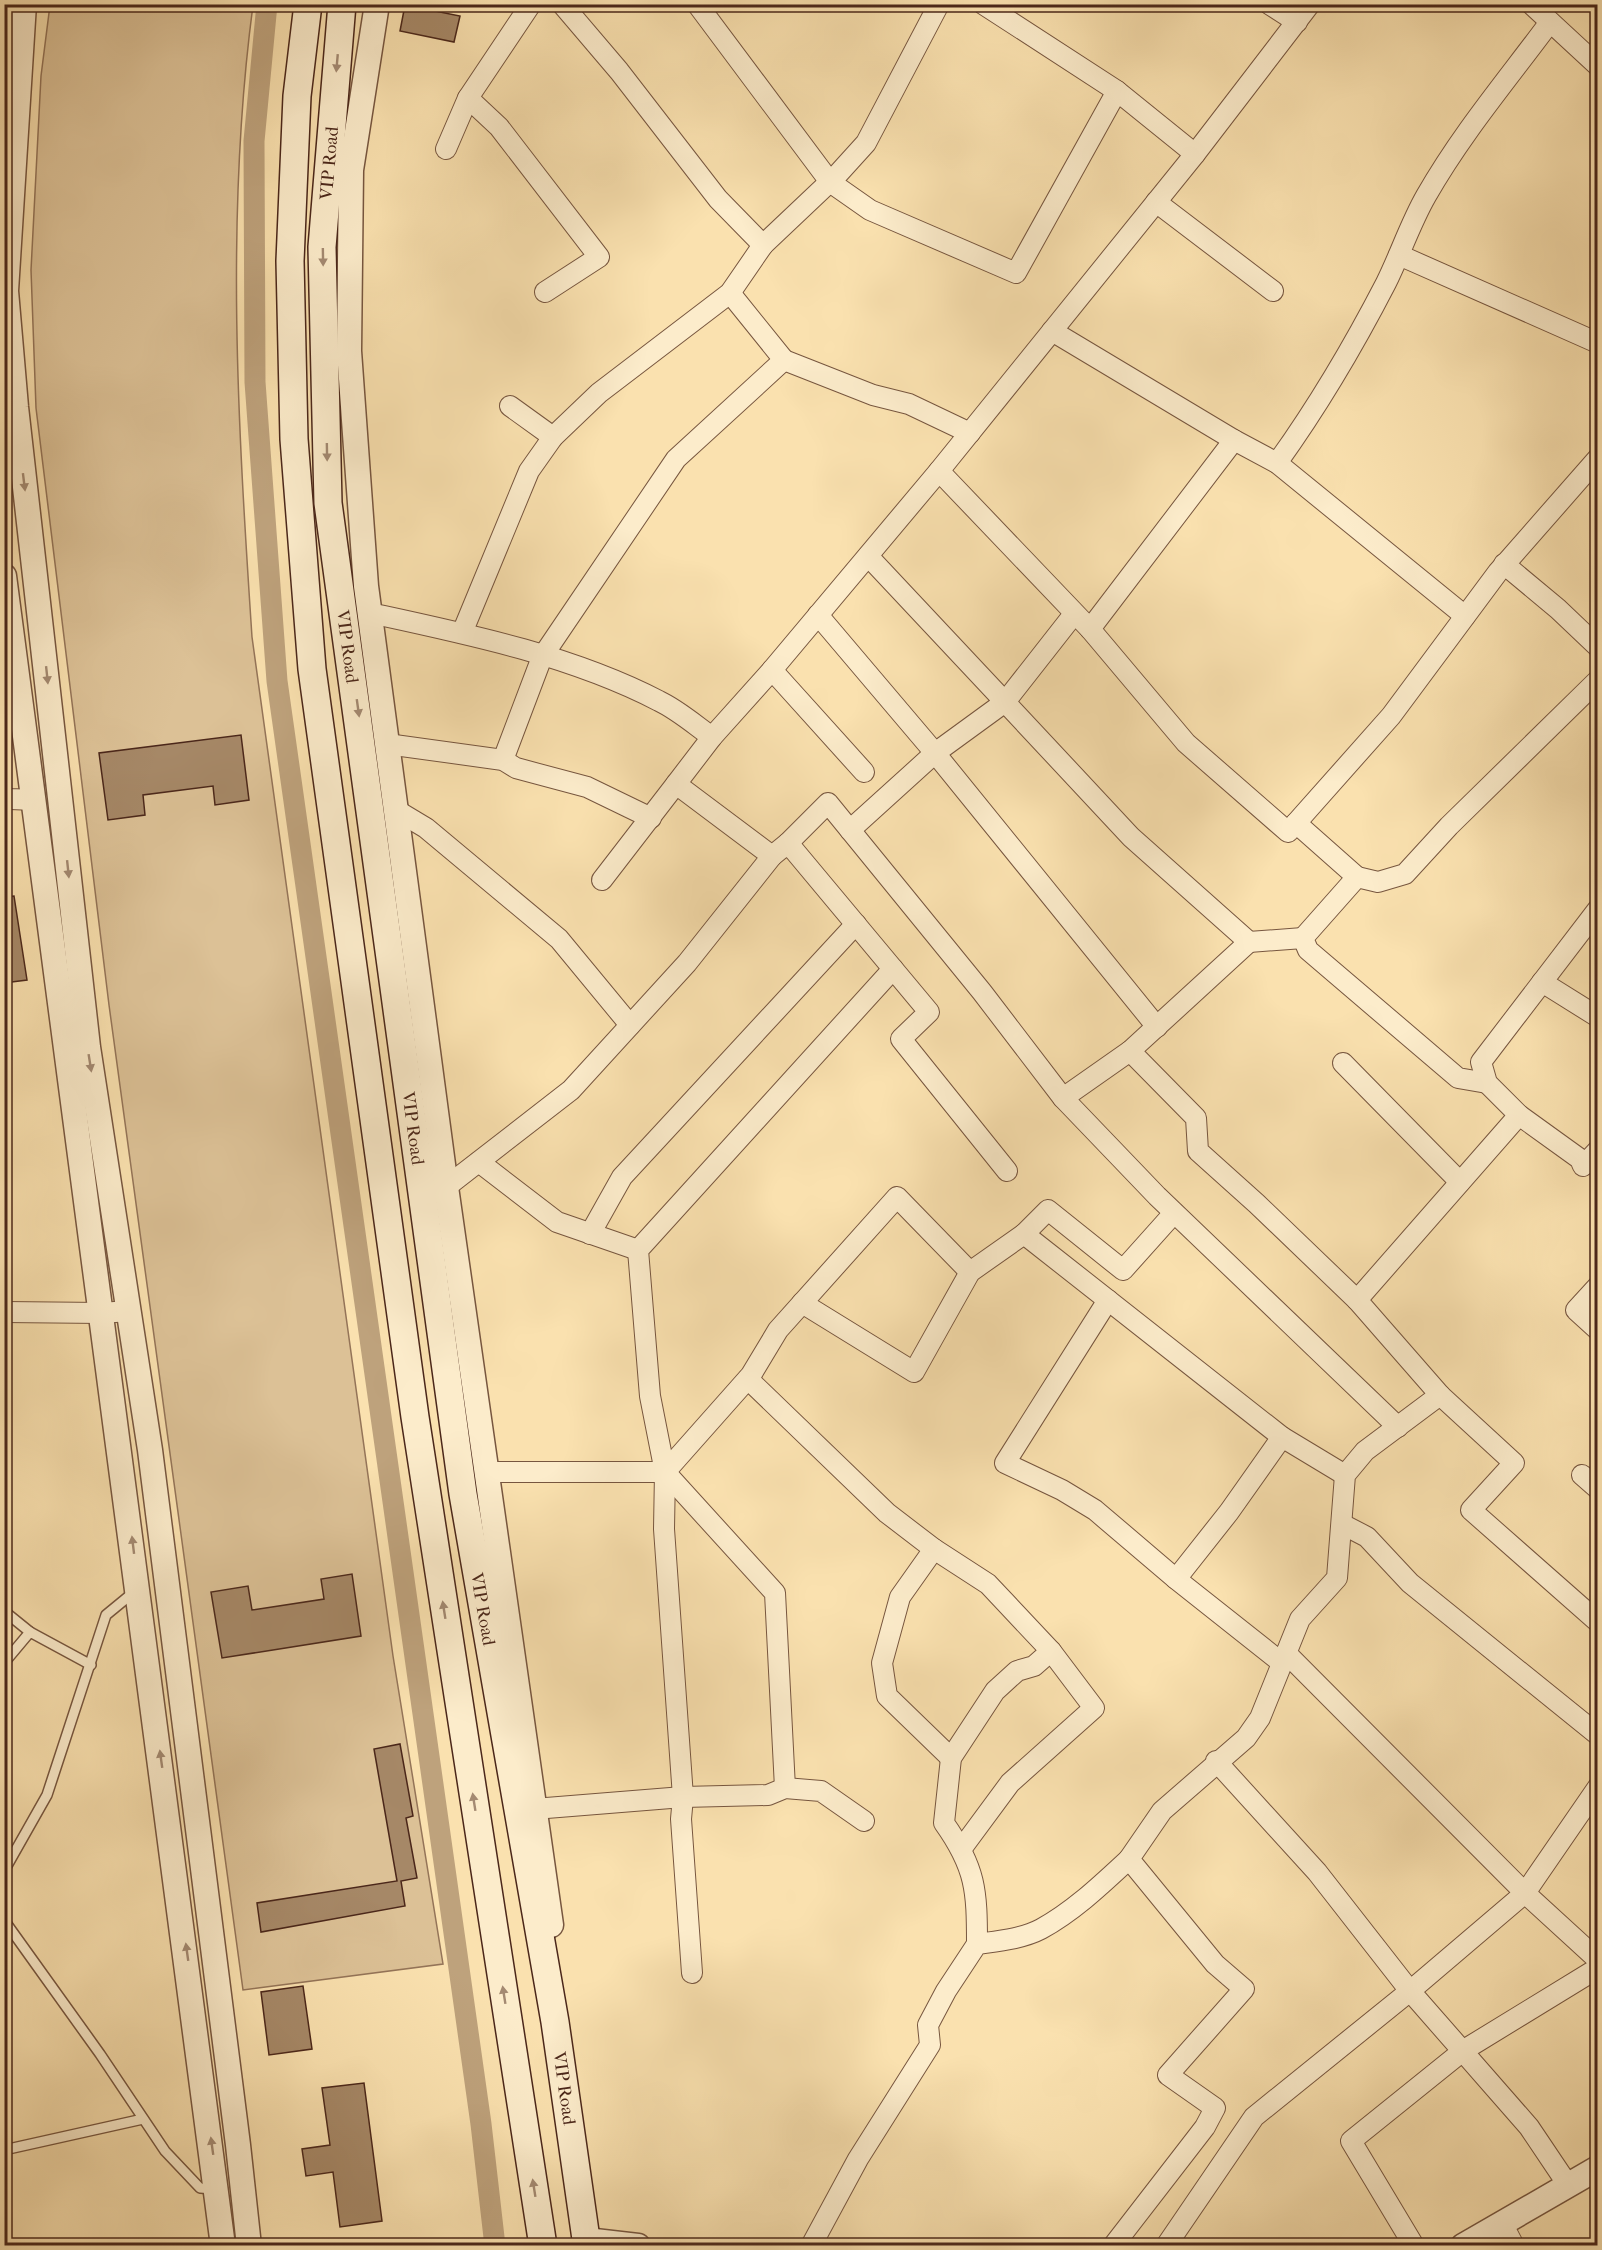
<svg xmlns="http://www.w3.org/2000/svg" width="1602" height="2250" viewBox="0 0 1602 2250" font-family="'IM FELL French Canon',serif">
<rect width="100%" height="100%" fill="#fae1af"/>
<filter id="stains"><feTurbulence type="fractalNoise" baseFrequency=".00333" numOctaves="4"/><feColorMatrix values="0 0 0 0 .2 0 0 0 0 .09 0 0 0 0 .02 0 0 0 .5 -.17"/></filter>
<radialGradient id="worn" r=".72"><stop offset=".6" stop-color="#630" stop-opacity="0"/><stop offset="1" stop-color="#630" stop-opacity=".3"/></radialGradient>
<path fill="#dcc196" stroke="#947458" stroke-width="1.5" d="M50 5H253C225 215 238 426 252 637L393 1656 443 1964 243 1990 109 1005 36 408 31 270 41 76Z"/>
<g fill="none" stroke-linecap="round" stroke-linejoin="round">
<path stroke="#bea27c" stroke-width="21" d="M267 4 254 141 255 382 277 681 481 2124 495 2246"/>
</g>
<g fill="#a68867" stroke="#4b271a" stroke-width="1.5">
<path d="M405 5 460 16 454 42 400 31Z"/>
<path d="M241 735 249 800 215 805 213 786 143 795 145 815 108 820 99 753Z"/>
<path d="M14 896 27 980 4 983V897Z"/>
<path d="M352 1574 361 1636 222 1658 211 1592 248 1586 252 1610 324 1599 321 1579Z"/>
<path d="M400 1744 413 1816 406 1818 417 1878 401 1881 405 1906 261 1932 257 1903 397 1881 374 1749Z"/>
<path d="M303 1986 312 2049 269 2055 261 1992Z"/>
<path d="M364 2083 382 2221 340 2227 333 2172 306 2176 302 2149 330 2145 322 2088Z"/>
</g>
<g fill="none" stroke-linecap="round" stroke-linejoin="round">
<g stroke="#77563f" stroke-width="12">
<g id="service">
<path d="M4 1611 30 1632"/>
<path d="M4 1663 30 1632 91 1665"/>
<path d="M4 1871 47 1795 106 1615 134 1592"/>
<path d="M4 1920 100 2054 165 2151 200 2188 214 2189"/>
<path d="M4 2150 143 2119"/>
</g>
</g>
<g stroke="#77563f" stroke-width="22">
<g id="minor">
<path d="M562 4 619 71 718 199 763 245 837 175 866 143 939 4"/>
<path d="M697 4 830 182 870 210 1016 273 1117 91"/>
<path d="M983 4 1117 91 1195 154"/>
<path d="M1269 4 1297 22"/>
<path d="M1531 4 1598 66"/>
<path d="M468 98 499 127 599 257 545 292"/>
<path d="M446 149 468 98 531 4"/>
<path d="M1156 202 1273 291"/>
<path d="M1399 255 1598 343"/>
<path d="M1052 331 1234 440 1277 463C1318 406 1354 345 1386 283 1400 255 1410 224 1426 196 1462 133 1507 80 1550 22"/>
<path d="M784 360 873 395 909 404 970 433"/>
<path d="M510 406 553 437"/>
<path d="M1277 463 1465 616"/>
<path d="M939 471 1090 629 1186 743 1288 832 1391 716 1498 572 1598 458"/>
<path d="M1504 564 1558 609 1598 647"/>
<path d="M370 613C467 634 570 655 659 701 678 710 695 725 712 737"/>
<path d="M1074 614 1005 702 1131 837 1249 942 1130 1051 1196 1118 1198 1151 1257 1204 1357 1300"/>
<path d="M818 615 935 753 1157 1027"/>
<path d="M1090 629 1234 440"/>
<path d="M462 633 529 471 553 437 599 393 730 293 763 245"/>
<path d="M772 670 864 772"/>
<path d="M387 744 503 760 516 768 587 787 651 818"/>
<path d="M503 760 542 657 676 459 784 360 730 293"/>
<path d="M4 796 10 799 35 800"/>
<path d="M396 810 426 828 559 939 630 1025"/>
<path d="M1296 823 1357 877 1303 938 1308 950 1458 1078 1487 1083"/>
<path d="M850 830 935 753 1005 702 868 556"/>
<path d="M788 843 828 803 982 992 1063 1098"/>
<path d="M772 856 788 843 929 1012 901 1039 1007 1171"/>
<path d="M1357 877 1378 882 1405 874 1449 826 1598 680"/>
<path d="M602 880 676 784"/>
<path d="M1249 942 1303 938"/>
<path d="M1542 982 1598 1017"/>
<path d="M1130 1051 1063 1098 1157 1196 1398 1427"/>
<path d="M1343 1063 1460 1182"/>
<path d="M1519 1115 1580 1159 1583 1166 1598 1150"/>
<path d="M479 1162 557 1222 638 1250"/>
<path d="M446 1187 571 1090 687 963 772 856 676 784 712 737 772 670 939 471 1195 154 1310 4"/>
<path d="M590 1234 622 1177 856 924"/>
<path d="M1024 1234 1048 1210 1123 1270 1174 1213"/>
<path d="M1598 1286 1576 1310 1598 1330"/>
<path d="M1108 1300 1005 1463 1062 1490 1095 1510 1176 1579"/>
<path d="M802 1303 914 1372 970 1272 1024 1234 1282 1437"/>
<path d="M4 1312 102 1313 128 1311"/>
<path d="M748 1379 887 1513 934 1549 988 1584 1051 1651 1094 1708 1010 1783 962 1848"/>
<path d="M1440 1395 1514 1463 1471 1510 1598 1622"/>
<path d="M487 1472H665L751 1375 778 1330 897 1197 970 1272"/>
<path d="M665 1472 775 1593 785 1788"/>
<path d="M1582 1475 1598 1489"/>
<path d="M1342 1524 1367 1537 1410 1583 1598 1735"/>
<path d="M934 1549 900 1597 882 1663 887 1696 951 1758"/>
<path d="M1286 1653 1525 1893 1598 1960"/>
<path d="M1282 1663 1176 1579 1229 1512 1282 1437 1345 1475"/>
<path d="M534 1809 683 1797 768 1795 785 1788 821 1791 864 1821"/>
<path d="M977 1944C977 1891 976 1868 944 1823L951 1758 995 1691 1017 1671 1034 1666 1051 1651"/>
<path d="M692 1973 681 1819 683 1797 664 1529 665 1472 650 1396 638 1250 893 969"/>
<path d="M1568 2185 1529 2127 1410 1991 1525 1893 1598 1787"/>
<path d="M1502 2223 1514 2246"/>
<path d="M811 2246 858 2159 930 2045 928 2025 946 1991 977 1944C998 1941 1022 1939 1041 1929 1074 1911 1102 1884 1129 1859"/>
<path d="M1113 2246 1205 2127 1215 2108 1168 2075 1244 1989 1215 1964 1129 1859 1162 1811 1246 1738 1260 1718 1300 1619 1337 1578 1345 1475 1365 1451 1440 1395 1357 1300 1519 1115 1487 1083 1481 1062 1598 909"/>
<path d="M1166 2246 1254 2117 1410 1991 1317 1872 1216 1761"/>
<path d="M1414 2246 1351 2141 1464 2050 1598 1968"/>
</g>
</g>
<g stroke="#77563f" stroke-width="27">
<g id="tertiary">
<path d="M24 4 6 291 16 407 88 1047 150 1450 238 2145 249 2246"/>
<path d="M377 4 351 170 349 351 366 586 446 1187 551 1925"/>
<path d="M4 576 223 2246"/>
<path d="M586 2240 638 2246"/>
<path d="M1463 2246 1598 2168"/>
</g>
</g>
<g stroke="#4b271a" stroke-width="30">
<g id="secondary">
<path d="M308 4 297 96 290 261 294 439 312 669 415 1417 543 2246"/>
<path id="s1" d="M342 4 322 247 328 503 463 1494 555 2022 587 2246"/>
</g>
</g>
<use href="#service" stroke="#fceccb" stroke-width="9"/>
<use href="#minor" stroke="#fceccb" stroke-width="20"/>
<use href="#tertiary" stroke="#fceccb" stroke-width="24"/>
<use href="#secondary" stroke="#fceccb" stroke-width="27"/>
</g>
<defs><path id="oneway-solid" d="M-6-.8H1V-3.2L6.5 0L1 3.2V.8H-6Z" transform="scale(1.5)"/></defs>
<g fill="#a48a72">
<use href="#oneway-solid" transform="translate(337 63) rotate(95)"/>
<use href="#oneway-solid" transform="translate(323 257) rotate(89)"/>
<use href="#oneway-solid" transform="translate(327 452) rotate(89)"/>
<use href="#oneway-solid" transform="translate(24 482) rotate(83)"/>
<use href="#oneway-solid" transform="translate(47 675) rotate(84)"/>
<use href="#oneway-solid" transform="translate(358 708) rotate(82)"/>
<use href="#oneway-solid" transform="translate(68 869) rotate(84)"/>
<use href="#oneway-solid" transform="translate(90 1063) rotate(81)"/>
<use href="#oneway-solid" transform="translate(133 1545) rotate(-97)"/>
<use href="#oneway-solid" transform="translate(444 1610) rotate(-99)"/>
<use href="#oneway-solid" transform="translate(161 1759) rotate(-98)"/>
<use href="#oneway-solid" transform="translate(474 1802) rotate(-99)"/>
<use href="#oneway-solid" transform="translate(187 1952) rotate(-98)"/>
<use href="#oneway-solid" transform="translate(504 1995) rotate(-99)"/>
<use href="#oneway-solid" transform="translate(212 2146) rotate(-98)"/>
<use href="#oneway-solid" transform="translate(534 2188) rotate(-99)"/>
</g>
<g text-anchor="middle" stroke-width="4.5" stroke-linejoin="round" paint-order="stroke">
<g font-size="18" fill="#4b271a" stroke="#fceccb">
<text transform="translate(329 163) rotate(-85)" y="6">VIP Road</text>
<text dy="6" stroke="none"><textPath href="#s1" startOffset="645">VIP Road</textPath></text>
<text dy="6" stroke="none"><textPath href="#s1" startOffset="1131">VIP Road</textPath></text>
<text dy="6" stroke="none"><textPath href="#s1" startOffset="1617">VIP Road</textPath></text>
<text dy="6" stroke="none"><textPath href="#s1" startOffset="2103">VIP Road</textPath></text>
</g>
</g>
<rect width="1602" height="2250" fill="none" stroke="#fae1af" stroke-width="24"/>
<rect x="6" y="6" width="1590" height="2238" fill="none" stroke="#4b271a" stroke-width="3"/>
<rect x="12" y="12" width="1578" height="2226" fill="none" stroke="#4b271a" stroke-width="1.5"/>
<rect width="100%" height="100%" filter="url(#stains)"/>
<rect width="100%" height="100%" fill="url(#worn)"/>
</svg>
